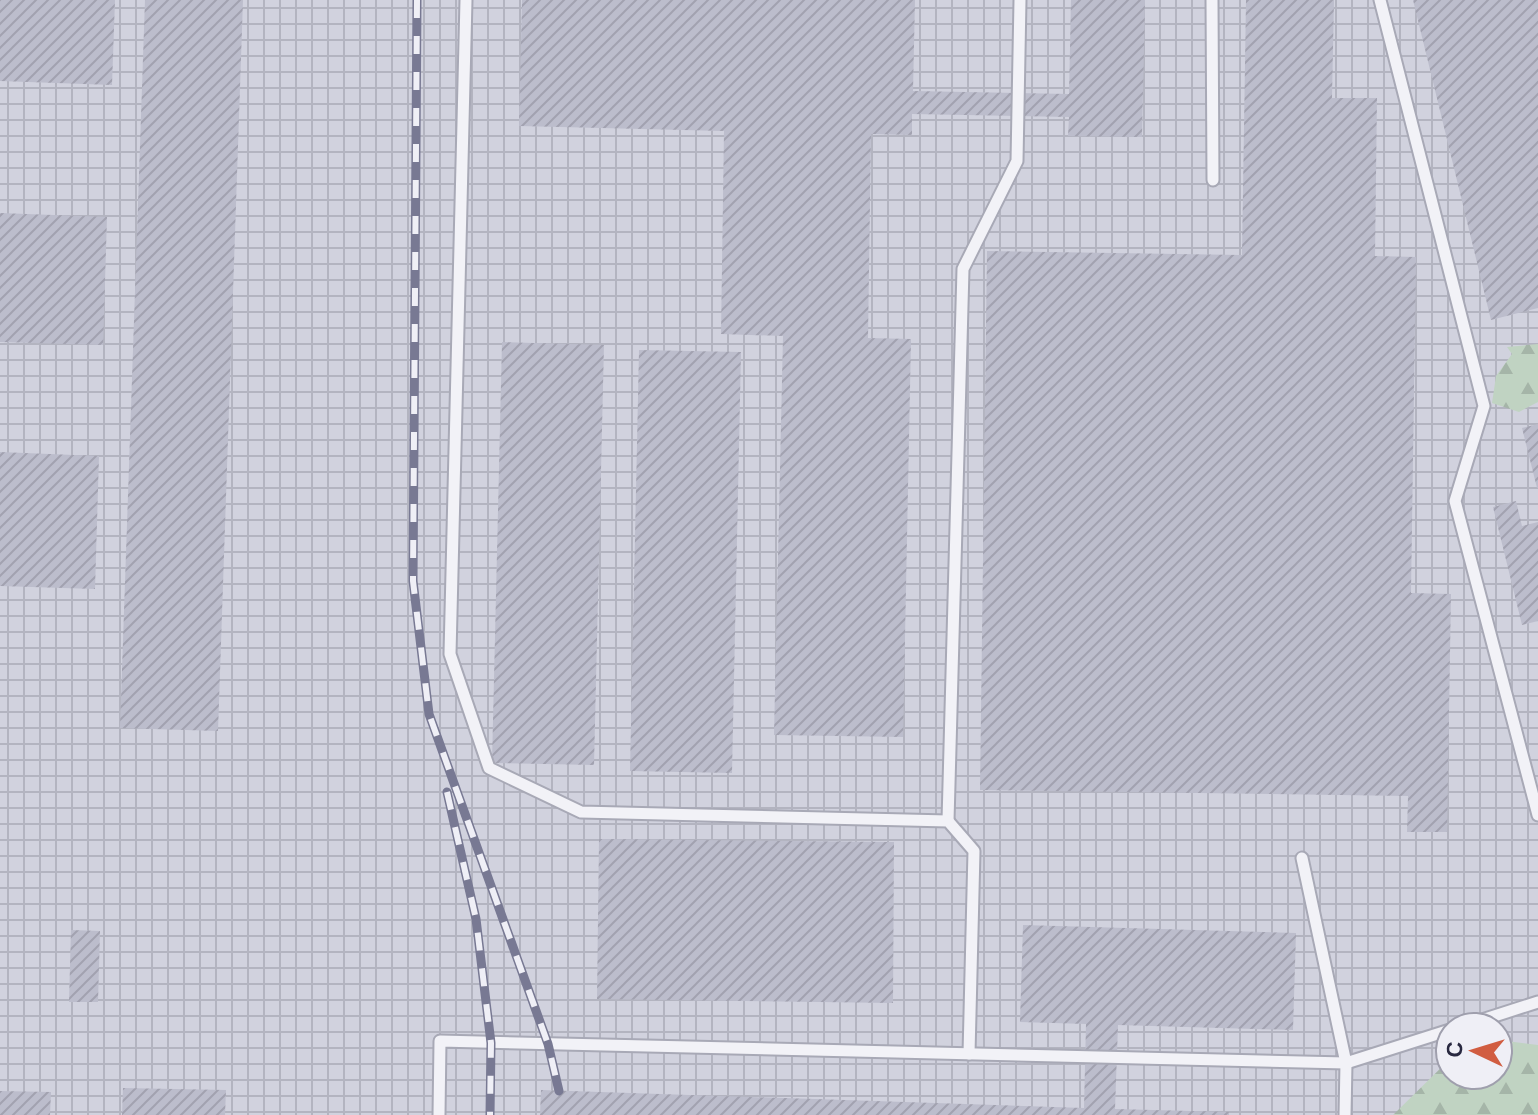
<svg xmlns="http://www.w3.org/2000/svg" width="1538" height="1115" viewBox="0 0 1538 1115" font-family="Barlow,sans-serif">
<defs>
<pattern id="industrial-grid" width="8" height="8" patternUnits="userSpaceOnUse" patternTransform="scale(2)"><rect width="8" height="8" fill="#d1d2de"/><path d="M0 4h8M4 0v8" fill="none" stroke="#b3b4c0"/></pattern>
<pattern id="forest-firs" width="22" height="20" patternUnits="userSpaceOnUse" patternTransform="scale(2)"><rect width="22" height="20" fill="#c0d3c2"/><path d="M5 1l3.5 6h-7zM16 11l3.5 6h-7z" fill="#a5b5a8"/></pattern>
<pattern id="building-hatch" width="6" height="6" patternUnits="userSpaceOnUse" patternTransform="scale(2)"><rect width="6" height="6" fill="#bcbdcc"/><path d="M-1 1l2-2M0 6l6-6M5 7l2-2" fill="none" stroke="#a2a2b0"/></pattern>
</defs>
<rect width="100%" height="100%" fill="#dfe0e9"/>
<path fill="url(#industrial-grid)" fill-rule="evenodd" d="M0 0H1538V1115H0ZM1450 1027H1498V1075H1450Z"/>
<g fill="url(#forest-firs)">
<path d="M1538 344V402L1519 412 1492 403 1496 376 1512 354 1507 347Z"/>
<path d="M1498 1040 1538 1045V1115H1393L1450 1059V1075H1498Z"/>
</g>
<g fill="url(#building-hatch)">
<path d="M0 0H115L112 85 0 81Z"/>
<path d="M145 0H243L218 731 120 728Z"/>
<path d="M522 0H915L913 91 1069 94 1071 0H1145L1142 137 1068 136 1069 117 912 114V135L871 134 868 338 911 339 903 737 774 735 783 336 721 334 724 131 519 126Z"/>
<path d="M1246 0H1334L1332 98H1377L1375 256 1416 257 1411 593 1451 594 1447 832H1407L1408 796 980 790 987 251 1242 255Z"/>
<path d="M1413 0H1538V308L1491 320Z"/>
<path d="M0 213 107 217 103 345 0 342Z"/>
<path d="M502 342 604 345 594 765 492 763Z"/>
<path d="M639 350 741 352 732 773 630 771Z"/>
<path d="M1538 424V488H1537L1522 428Z"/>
<path d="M0 452 99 456 95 589 0 586Z"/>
<path d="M1516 501 1522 526 1538 522V621L1522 625 1493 507Z"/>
<path d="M599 839 894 842 893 1003 597 999Z"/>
<path d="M1023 925 1296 933 1293 1030 1118 1025 1115 1109 1229 1112V1115H540L541 1090 1084 1108 1086 1024 1020 1022Z"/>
<path d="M71 930 100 931 98 1002H69Z"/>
<path d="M123 1088 226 1090 225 1115H122Z"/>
<path d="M0 1091 51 1092 50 1115H0Z"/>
</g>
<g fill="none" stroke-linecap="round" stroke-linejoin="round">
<g stroke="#a8a9b6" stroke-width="15">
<g id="service">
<path d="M466 0 450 654 489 768 581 812 948 821 974 851 969 1054"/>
<path d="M1212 0 1213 180"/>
<path d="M1380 0 1484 406 1455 501 1538 815"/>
<path d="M948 821 963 269 1017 161 1020 0"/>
<path d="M1302 858 1346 1063 1345 1115"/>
<path d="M1460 1027 1538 1002"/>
<path d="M439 1115 440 1041 1346 1063 1450 1030"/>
</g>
</g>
<use href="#service" stroke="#f2f2f7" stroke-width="11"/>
<g stroke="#787993" stroke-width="9">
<g id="rail">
<path d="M417 0 413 581 429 714 548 1044 559 1091"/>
<path d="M447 792 476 919 491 1043 490 1115"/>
</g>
</g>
<use href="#rail" stroke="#efeff6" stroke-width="6" stroke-dasharray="18" stroke-linecap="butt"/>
</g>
<g transform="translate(1474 1051) rotate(274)"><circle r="38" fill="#efeff6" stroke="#9f9fad" stroke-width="2"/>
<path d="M0-6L14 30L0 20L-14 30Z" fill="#d15d41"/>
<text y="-12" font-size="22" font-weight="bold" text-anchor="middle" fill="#282840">С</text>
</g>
</svg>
